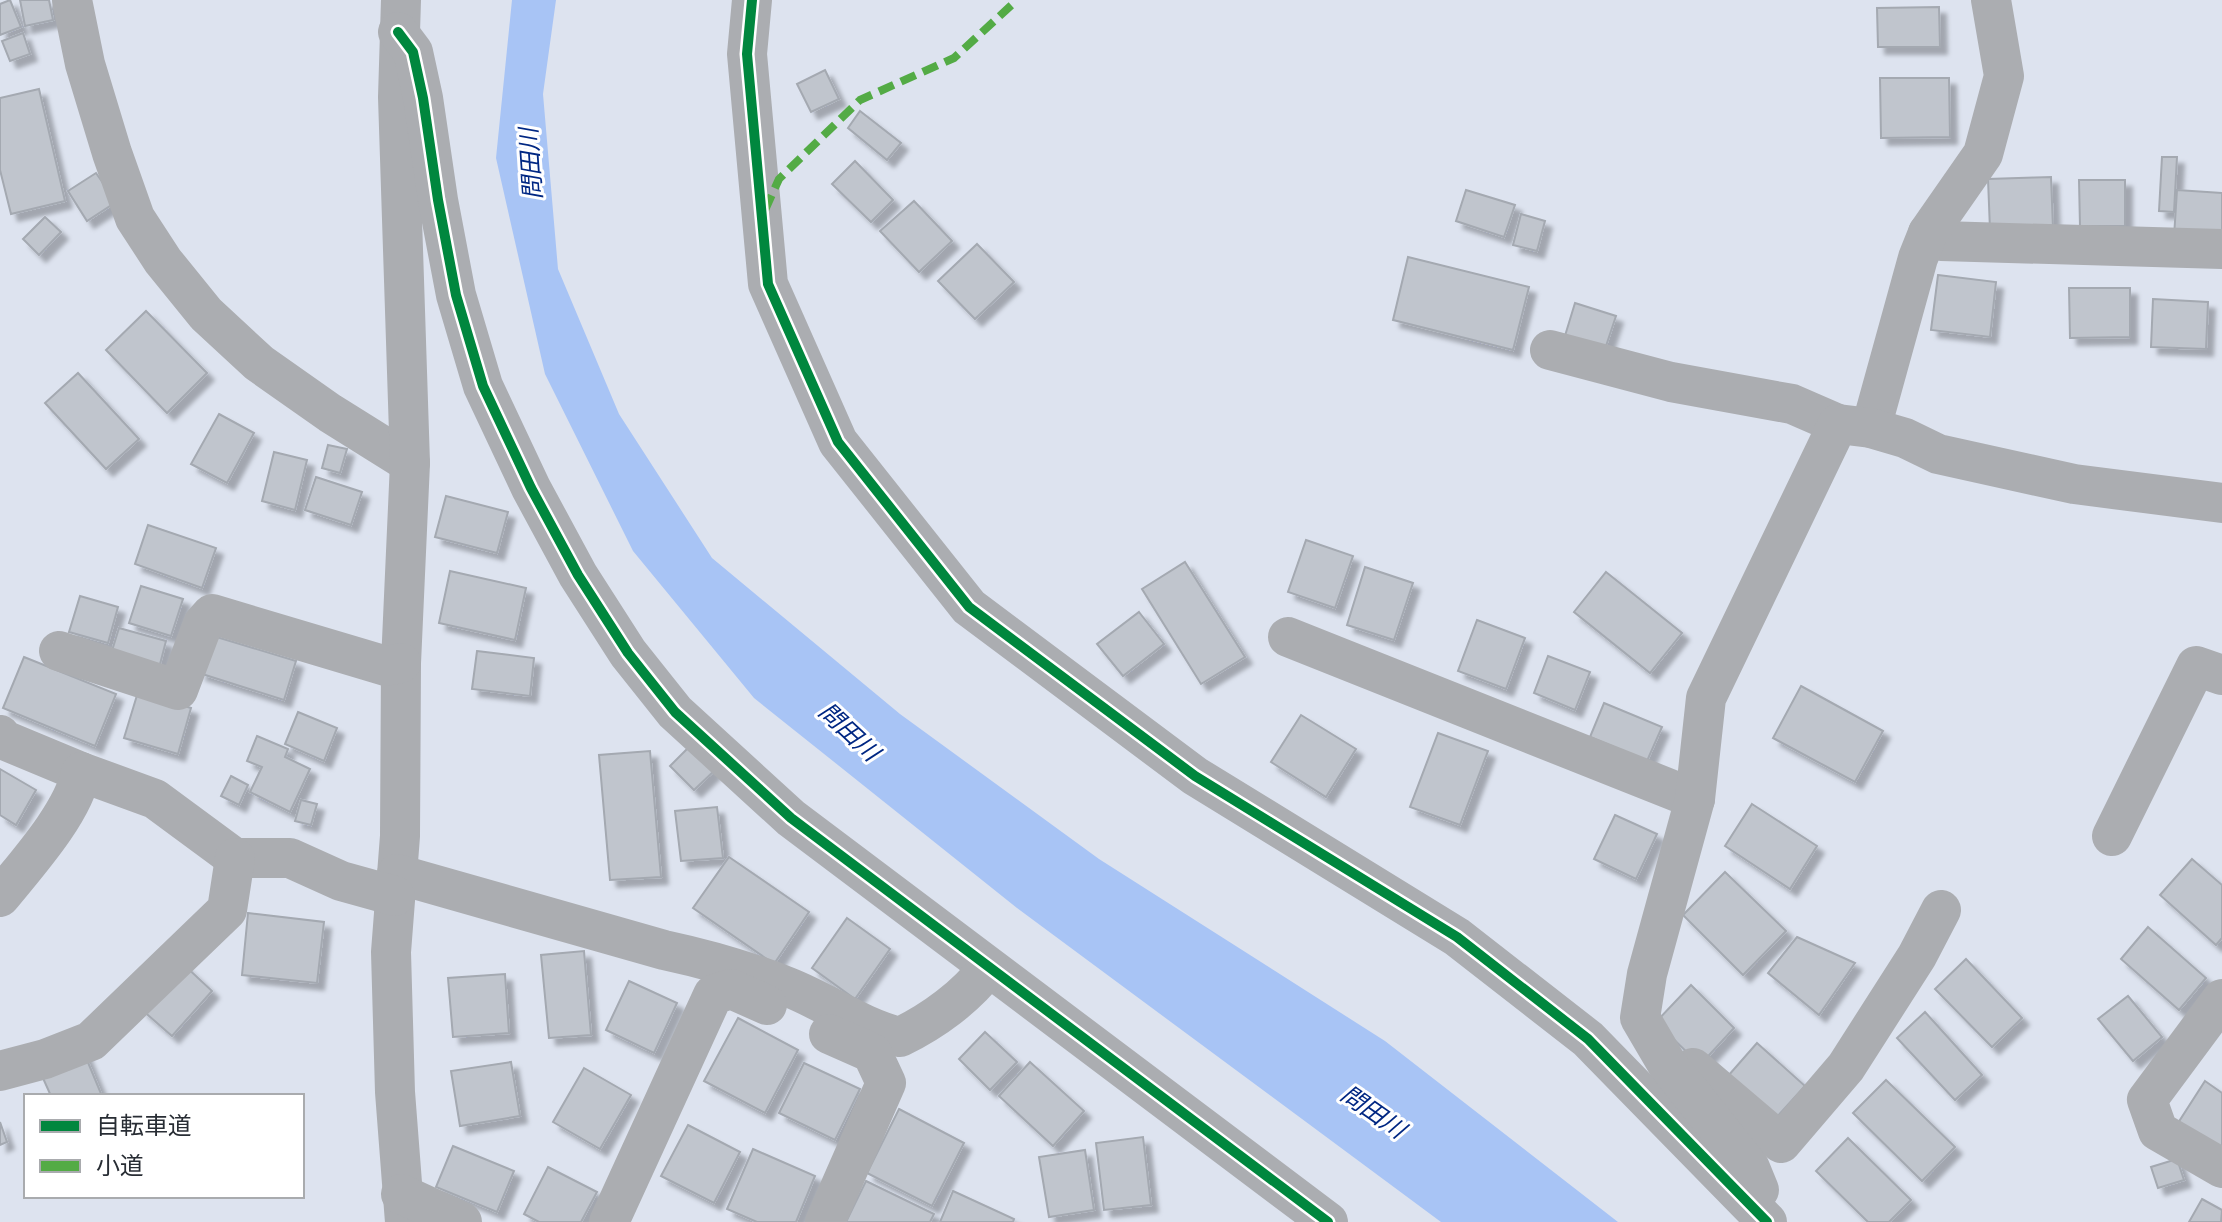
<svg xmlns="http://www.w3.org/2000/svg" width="2222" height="1222" viewBox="0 0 2222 1222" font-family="Literata,'Noto Sans JP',serif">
<defs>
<filter id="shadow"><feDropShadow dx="7" dy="7" stdDeviation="2" flood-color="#0004"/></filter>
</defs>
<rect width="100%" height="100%" fill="#dde3ef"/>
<path fill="#a8c4f5" d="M512 0H556L543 94 558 269 619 414 712 558 900 714 1099 859 1385 1041 1618 1222H1441L1017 908 754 698 633 551 545 374 496 158Z"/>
<g fill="#c0c5cd" stroke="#a4a9b1" stroke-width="2" filter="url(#shadow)">
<path d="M10 0 21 27 0 35V4Z"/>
<path d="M20 0H49L53 20 25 26Z"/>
<path d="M1939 7 1940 47H1878L1877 8Z"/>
<path d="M23 33 30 54 10 61 2 41Z"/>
<path d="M825 70 839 99 811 112 797 84Z"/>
<path d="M1880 78H1949L1950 137 1881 138Z"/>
<path d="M39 89 65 201 11 214 0 170V98Z"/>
<path d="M860 111 901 143 887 160 848 128Z"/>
<path d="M2162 157H2177L2174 212 2159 211Z"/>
<path d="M855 161 893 200 871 222 832 184Z"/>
<path d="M96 173 116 202 87 221 68 191Z"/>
<path d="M2051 177 2053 228 1990 230 1988 179Z"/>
<path d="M2079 180H2125V226H2080Z"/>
<path d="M1466 190 1515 205 1504 237 1456 221Z"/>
<path d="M2177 190 2222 193V239L2174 237Z"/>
<path d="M914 201 952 241 919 272 880 231Z"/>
<path d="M1521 214 1545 221 1537 251 1513 245Z"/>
<path d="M45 217 61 232 39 255 23 239Z"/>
<path d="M977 244 1014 282 975 319 938 281Z"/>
<path d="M1408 257 1529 287 1513 350 1393 320Z"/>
<path d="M1938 275 1996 282 1990 337 1931 330Z"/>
<path d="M2069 288H2130V337L2070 338Z"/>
<path d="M2153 299 2208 302 2206 349 2151 347Z"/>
<path d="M1575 303 1616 316 1604 352 1564 339Z"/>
<path d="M146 311 207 373 167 413 106 350Z"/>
<path d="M78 373 139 439 106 469 45 403Z"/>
<path d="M219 414 254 433 227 483 191 464Z"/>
<path d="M328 445 347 449 340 473 322 468Z"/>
<path d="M274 452 307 460 295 510 262 501Z"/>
<path d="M316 477 362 492 351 525 305 510Z"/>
<path d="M446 496 508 512 497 553 435 537Z"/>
<path d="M148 525 216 548 202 588 135 564Z"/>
<path d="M1306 540 1353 556 1335 608 1288 592Z"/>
<path d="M1185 562 1245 657 1201 684 1142 589Z"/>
<path d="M1365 567 1413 583 1394 640 1347 625Z"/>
<path d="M450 571 526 588 515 640 439 623Z"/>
<path d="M1606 572 1682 633 1650 673 1574 612Z"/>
<path d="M141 586 183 599 171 636 129 623Z"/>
<path d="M80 596 118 607 108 643 69 632Z"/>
<path d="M1139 612 1164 644 1123 676 1097 644Z"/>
<path d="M1477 620 1525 638 1506 689 1458 671Z"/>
<path d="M119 628 166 641 159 668 111 654Z"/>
<path d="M210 635 296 661 284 700 199 673Z"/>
<path d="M477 651 534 658 530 696 472 689Z"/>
<path d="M1548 656 1590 672 1575 710 1534 693Z"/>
<path d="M24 657 116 694 95 746 3 708Z"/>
<path d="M1801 686 1883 731 1855 782 1773 738Z"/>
<path d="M138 692 191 708 178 754 124 738Z"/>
<path d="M1604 703 1662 727 1647 761 1590 737Z"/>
<path d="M298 712 337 728 324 761 285 744Z"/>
<path d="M1301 715 1356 749 1326 797 1271 762Z"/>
<path d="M1438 733 1488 751 1460 825 1410 807Z"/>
<path d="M257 736 288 749 285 757 310 769 290 812 250 792 262 767 247 761Z"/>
<path d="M690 746 714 771 694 790 670 766Z"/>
<path d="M650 751 661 877 610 880 599 755Z"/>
<path d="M0 769 36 790 16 825 0 815Z"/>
<path d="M231 776 248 785 239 805 221 796Z"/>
<path d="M301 800 317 804 311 825 295 821Z"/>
<path d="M1752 804 1817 846 1790 889 1725 846Z"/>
<path d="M717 807 723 858 681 861 675 811Z"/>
<path d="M1615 815 1657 834 1636 879 1594 859Z"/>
<path d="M729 857 809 912 774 964 693 908Z"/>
<path d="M2192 859 2222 885V938L2216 945 2160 895Z"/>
<path d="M1725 872 1786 931 1743 975 1683 915Z"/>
<path d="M248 913 324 922 317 983 242 975Z"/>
<path d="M847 918 890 949 855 999 812 968Z"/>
<path d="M2148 927 2206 978 2179 1010 2121 959Z"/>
<path d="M1797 937 1855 963 1819 1015 1768 973Z"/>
<path d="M584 951 591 1035 549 1038 541 955Z"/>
<path d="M1966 959 2022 1018 1992 1047 1935 989Z"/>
<path d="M182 963 212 991 172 1036 141 1009Z"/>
<path d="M505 974 509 1033 453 1037 448 978Z"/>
<path d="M629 981 677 1003 654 1053 606 1030Z"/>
<path d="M1691 985 1734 1028 1700 1065 1656 1022Z"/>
<path d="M2128 996 2162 1037 2133 1061 2098 1019Z"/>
<path d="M1925 1012 1982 1075 1955 1100 1897 1038Z"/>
<path d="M738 1018 798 1050 765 1113 704 1081Z"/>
<path d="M985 1032 1017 1062 990 1090 959 1059Z"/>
<path d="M1757 1043 1805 1086 1775 1119 1728 1076Z"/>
<path d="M82 1048 102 1096H51L38 1067Z"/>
<path d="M511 1062 520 1116 460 1126 451 1071Z"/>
<path d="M1030 1062 1084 1111 1053 1146 999 1096Z"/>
<path d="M804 1063 860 1089 835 1140 779 1113Z"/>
<path d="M584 1068 631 1095 600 1149 553 1122Z"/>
<path d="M1886 1080 1955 1147 1922 1181 1853 1113Z"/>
<path d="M2205 1081 2222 1093V1152L2178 1123Z"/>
<path d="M899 1109 964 1143 932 1206 867 1173Z"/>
<path d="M0 1122 7 1142 0 1145Z"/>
<path d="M688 1125 740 1152 714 1203 661 1176Z"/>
<path d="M1143 1137 1151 1205 1104 1210 1096 1143Z"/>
<path d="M1848 1138 1911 1200 1889 1222H1868L1816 1171Z"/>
<path d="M453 1146 514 1171 497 1212 436 1187Z"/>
<path d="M753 1149 815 1176 796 1222H757L727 1209Z"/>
<path d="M1085 1150 1094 1210 1049 1217 1039 1157Z"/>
<path d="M2177 1159 2184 1180 2158 1188 2151 1167Z"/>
<path d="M548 1167 597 1192 581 1222H539L524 1214Z"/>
<path d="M866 1181 934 1214 930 1222H846Z"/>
<path d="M953 1191 1014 1219 1013 1222H940Z"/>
<path d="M2202 1199 2222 1210 2221 1222H2189Z"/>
</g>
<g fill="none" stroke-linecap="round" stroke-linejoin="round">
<g stroke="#abadb1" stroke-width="40">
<path d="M72 0 85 64 112 153 135 218 163 261 206 314 259 363 330 413 410 463"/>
<path d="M401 0 398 97 410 463 401 663 400 836 391 952 395 1092 405 1222"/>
<path d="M752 0 747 54 768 284 838 442 969 607 1195 776 1457 937 1588 1039 1767 1222"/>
<path d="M398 32 413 52 423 98 438 200 456 295 483 386 531 488 578 575 628 653 675 712 791 818 1328 1222"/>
<path d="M1928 233 1941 241 2222 249"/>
<path d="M1550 350 1671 382 1792 404 1838 424"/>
<path d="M1871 428 1918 258 1928 233 1983 154 2004 76 1991 0"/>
<path d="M1288 637 1695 799"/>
<path d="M59 651 178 690 203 624 212 614 386 666 401 663"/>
<path d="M0 735 4 740 81 772"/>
<path d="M2112 836 2196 666 2222 675"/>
<path d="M397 874 664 950C706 959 748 971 788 987 826 1002 860 1027 900 1037 933 1021 966 997 988 968"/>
<path d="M0 897C26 865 74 812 81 772L155 799 235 858H290L341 881 395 896"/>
<path d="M2222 999 2147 1100 2158 1131 2222 1168"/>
<path d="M1693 1068 1781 1143 1846 1067 1917 956 1941 910"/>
<path d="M0 1071 45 1059 91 1041 227 910 235 858"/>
<path d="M1759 1190 1750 1168 1667 1064 1640 1018 1647 974 1695 799 1706 698 1838 424 1871 428 1905 438 1938 454 2074 484 2222 503"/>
<path d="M401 1194 462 1222"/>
<path d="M609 1222 713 995 731 989 767 1005"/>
<path d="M825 1222 886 1083 872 1053 829 1034"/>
</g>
<path stroke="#53ab45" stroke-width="8" stroke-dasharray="16 8" stroke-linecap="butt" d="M765 210 779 179 860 100 954 58 1017 0"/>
<g stroke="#fff" stroke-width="15">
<g id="cycleway">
<path d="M752 0 747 54 768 284 838 442 969 607 1195 776 1457 937 1588 1039 1767 1222"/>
<path d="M398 32 413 52 423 98 438 200 456 295 483 386 531 488 578 575 628 653 675 712 791 818 1328 1222"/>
</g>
</g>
<use href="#cycleway" stroke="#00873e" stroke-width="10"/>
</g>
<g text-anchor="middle" stroke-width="6" stroke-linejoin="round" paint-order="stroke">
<g font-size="24" font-style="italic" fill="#002783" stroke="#fff">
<text transform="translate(531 164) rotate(-94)" y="8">問田川</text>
<text transform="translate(849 732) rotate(43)" y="8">問田川</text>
<text transform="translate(1373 1112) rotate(35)" y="8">問田川</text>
</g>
</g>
<rect x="24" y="1094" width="280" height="104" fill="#ffffff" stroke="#a9abae" stroke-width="2"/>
<rect x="40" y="1120" width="40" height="12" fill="#00873e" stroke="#a9abae" stroke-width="2"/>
<text x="96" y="1134" font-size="24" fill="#282d34">自転車道</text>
<rect x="40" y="1160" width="40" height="12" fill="#53ab45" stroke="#a9abae" stroke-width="2"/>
<text x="96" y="1174" font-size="24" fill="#282d34">小道</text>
</svg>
